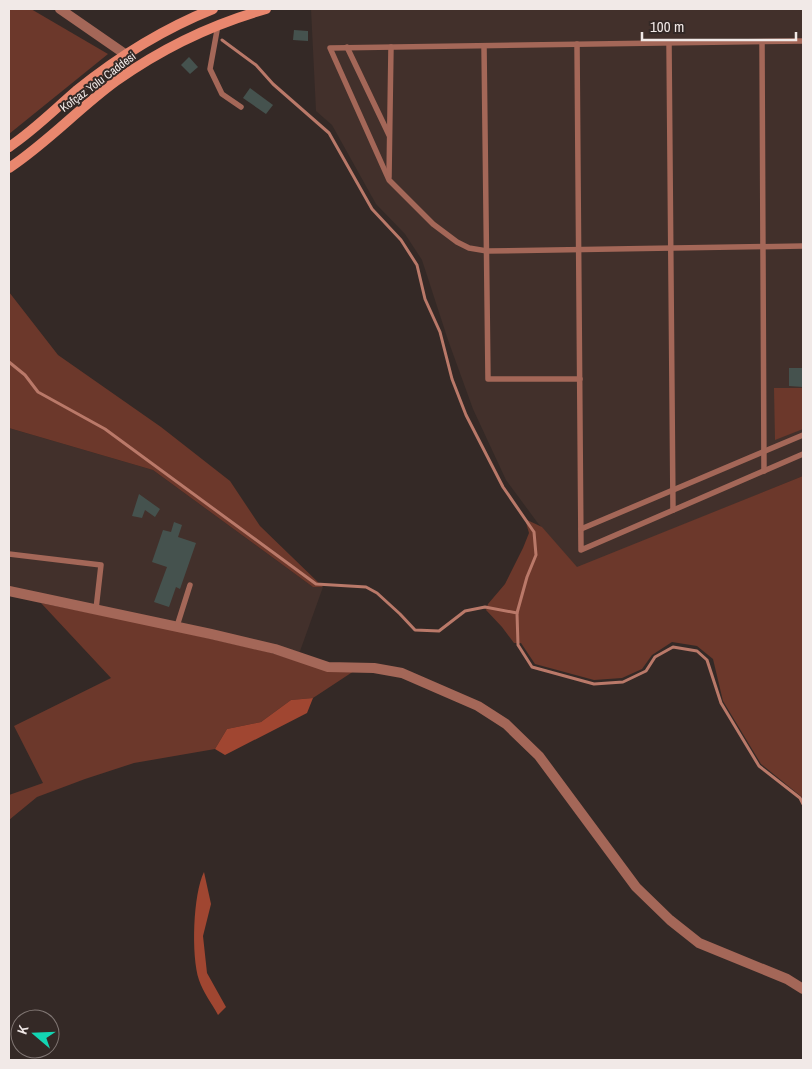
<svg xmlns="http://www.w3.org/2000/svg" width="812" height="1069" viewBox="0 0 812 1069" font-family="'Archivo Narrow',sans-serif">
<rect width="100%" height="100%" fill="#342926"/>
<g fill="#42302b">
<path d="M311 9H803V476L577 568 537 522 506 480 473 409 448 340 422 260 405 234 376 204 332 125 316 111Z"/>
<path d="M9 428 153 470 313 587H323L299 654 9 587Z"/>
</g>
<g fill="#6c382b">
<path d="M9 9H31L108 54 9 134Z"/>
<path d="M9 292 58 355 161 427 230 481 260 526 323 587H313L153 470 9 428Z"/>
<path d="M774 388H803V429L775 440Z"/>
<path d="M803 476V798L761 764 723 701 713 659 697 646 672 642 652 655 642 669 622 678 594 680 535 664 521 643H514L502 627 486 610 488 604 505 584 523 548 529 533 525 519 542 527 577 567Z"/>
<path d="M41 603 155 626 268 652 327 670 354 671 313 698 291 700 261 722 227 729 215 749 134 763 85 779 37 797 9 820V795L43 783 14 726 111 678Z"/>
</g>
<g fill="#a04631">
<path d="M313 698 307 713 225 755 215 749 227 729 261 722 291 700Z"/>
<path d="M204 872 211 904 203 936 207 973 226 1007 218 1015C212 1004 203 992 199 980 191 956 193 894 204 872Z"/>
</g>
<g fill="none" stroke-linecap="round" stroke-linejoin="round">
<g stroke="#ba7969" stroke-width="3">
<path d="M222 40 256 65 273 84 329 133 372 209 401 240 417 265 425 299 440 332 452 379 466 415 503 487 534 532 536 555 527 577 517 613"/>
<path d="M9 362 25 375 38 392 105 429 316 584 366 587 377 593 400 614 415 630 439 631 465 611 485 607 517 613 518 645 532 667 594 684 623 682 646 671 655 657 673 647 697 651 707 660 721 703 759 766 800 798 803 804"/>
</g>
</g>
<g fill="#45524e">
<path d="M294 30 308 31V41L293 40Z"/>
<path d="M189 57 198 67 190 74 181 65Z"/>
<path d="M250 88 273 105 266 114 243 98Z"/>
<path d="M789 368H803V387L789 386Z"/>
<path d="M139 494 160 509 155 517 145 510 142 518 132 516Z"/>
<path d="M174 522 182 525 178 537 196 543 180 589 176 587 169 607 154 602 167 567 152 562 163 530 171 532Z"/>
</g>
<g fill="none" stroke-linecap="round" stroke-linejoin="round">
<g stroke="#a46758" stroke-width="5.5">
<path d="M218 25 210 69 222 94 241 107"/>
<path d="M803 41 330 48 389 180 433 224 457 242 469 248 487 251 803 246"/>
<path d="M762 42 764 471"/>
<path d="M669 43 673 510"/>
<path d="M577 44 581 550 803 454"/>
<path d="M484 46 488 379H580"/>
<path d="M347 47 389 135"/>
<path d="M389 177 391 47"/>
<path d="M581 529 803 435"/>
<path d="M9 554 101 565 96 609"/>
<path d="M177 626 190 585"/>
</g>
<g stroke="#a46758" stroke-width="10">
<path d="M60 9 125 54"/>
<path d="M9 591 211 634 275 649 328 667 374 668 402 673 478 706 506 724 539 756 636 887 670 920 699 943 787 979 803 989"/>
</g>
<g stroke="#e9876e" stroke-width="10">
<path d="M9 147C33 131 54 110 76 91 118 57 163 29 213 9"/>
<path d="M9 168C47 143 79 108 116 81 161 49 213 24 266 9"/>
</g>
</g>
<g text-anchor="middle" stroke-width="4" stroke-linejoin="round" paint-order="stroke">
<g font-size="12" fill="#f1e9e7" stroke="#342926">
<text transform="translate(98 82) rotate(-37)" y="4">Kofçaz Yolu Caddesi</text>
</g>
</g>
<rect width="812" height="1069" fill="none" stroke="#f1e9e7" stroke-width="20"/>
<g transform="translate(35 1034) rotate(289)"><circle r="24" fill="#342926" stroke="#807673"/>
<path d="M0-4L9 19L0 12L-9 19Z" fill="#13d5b3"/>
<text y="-8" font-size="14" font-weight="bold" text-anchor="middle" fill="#f1e9e7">K</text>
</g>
<path d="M642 32v8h154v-8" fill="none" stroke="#f1e9e7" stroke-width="2.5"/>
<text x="650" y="32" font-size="15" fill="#f1e9e7" stroke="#342926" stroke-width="4" paint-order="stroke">100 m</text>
</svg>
